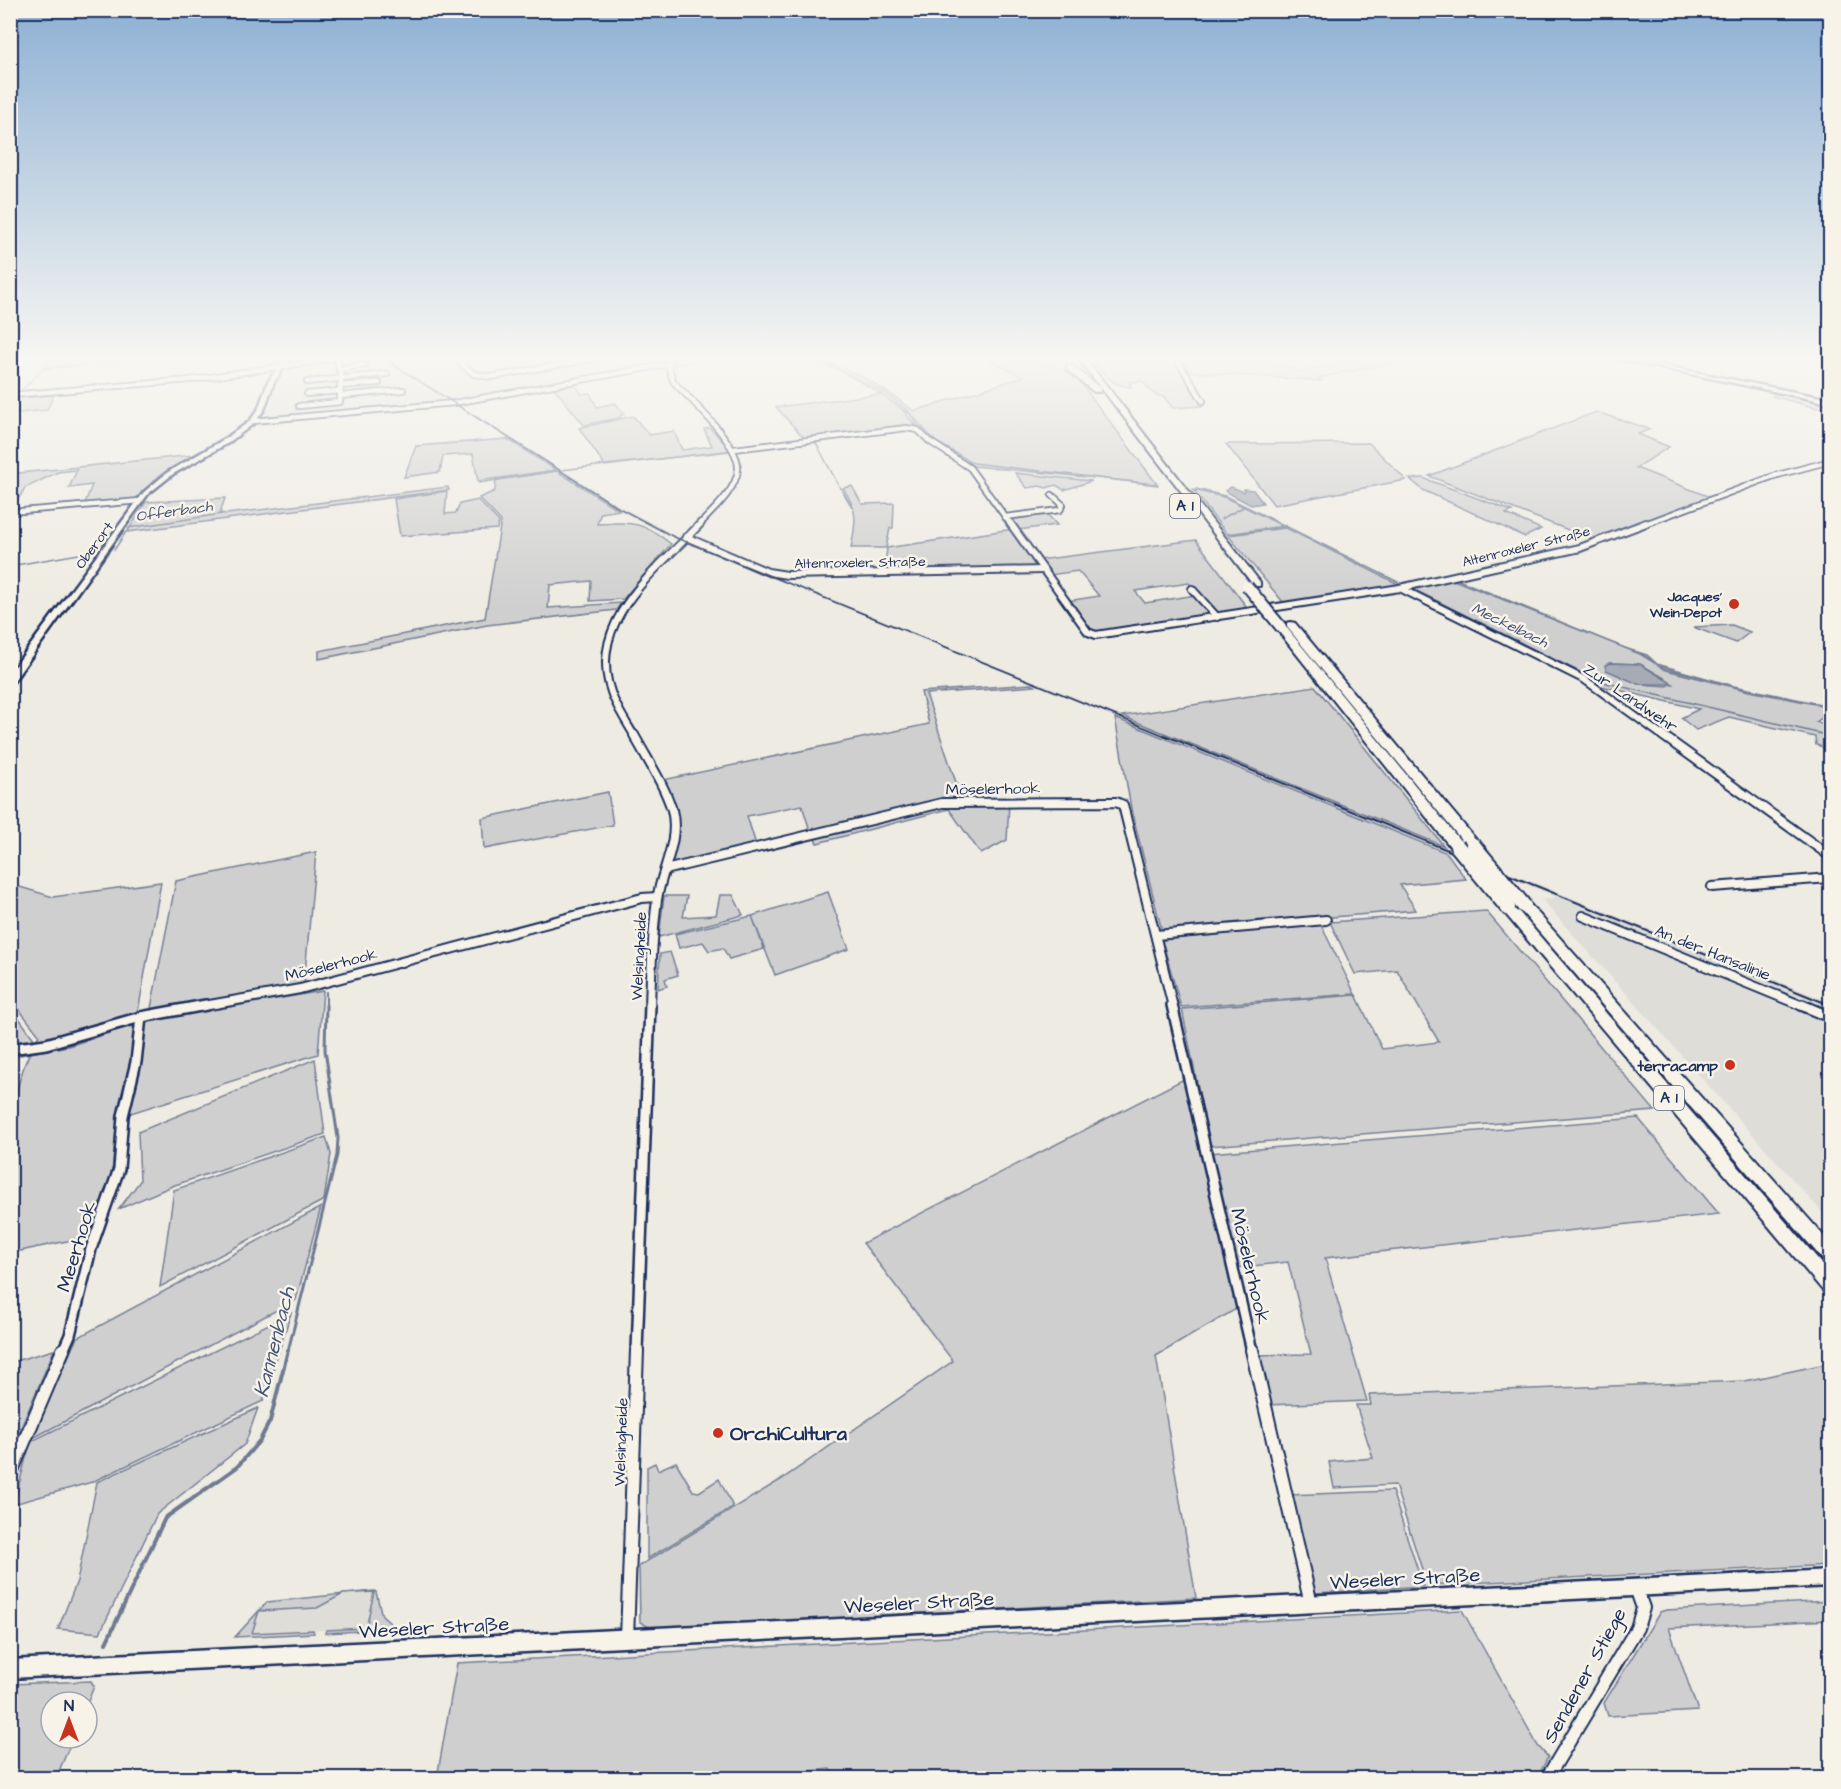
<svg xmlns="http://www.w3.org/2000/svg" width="1841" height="1789" viewBox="0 0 1841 1789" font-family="'Architects Daughter',sans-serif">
<rect width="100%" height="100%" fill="#eeebe2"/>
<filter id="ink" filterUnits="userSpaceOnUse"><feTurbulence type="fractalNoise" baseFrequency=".0167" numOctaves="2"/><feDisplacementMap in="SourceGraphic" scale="12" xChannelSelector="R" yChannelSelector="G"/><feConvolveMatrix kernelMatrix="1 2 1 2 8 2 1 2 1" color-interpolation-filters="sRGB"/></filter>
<g filter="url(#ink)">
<g fill="#deddd8">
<path d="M344 358H667L665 364 449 403 263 419 272 403 274 385 284 369Z"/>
<path d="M457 403 611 501 675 536 1830 1002V1221L1542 900 1557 897 671 537 619 510 452 404Z"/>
<path d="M374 1592 366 1628 252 1633 259 1611 317 1608 343 1594Z"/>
</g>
<g fill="#cfcfcf" stroke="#757f96" stroke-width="1.5" fill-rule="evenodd">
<path d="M53 358H169L42 368Z"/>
<path d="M790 358C839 358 876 383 914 411L1023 377 986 358H1034L1074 374 1157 484 973 466 931 440 920 430 911 415 881 395 902 409 915 425 805 439 776 407 881 394 838 369Z"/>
<path d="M1091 358H1264L1301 372 1352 358H1416L1318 378 1323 381 1182 371 1202 406 1173 408 1164 397 1155 395 1142 381 1130 382 1131 387C1110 385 1103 374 1091 358Z"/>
<path d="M574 384 582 394 590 393 597 407 615 403 624 413 619 418 584 425 554 388Z"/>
<path d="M1778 391 1830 402V406L1817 408 1772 396Z"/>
<path d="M54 395 47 410 11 414V399Z"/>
<path d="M1596 412 1650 429 1638 434 1669 447 1636 468 1710 497 1594 540 1429 476Z"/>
<path d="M633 416 649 435 674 431 682 450 712 446 704 429 710 428 731 450 605 466 579 428Z"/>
<path d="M507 439 556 470 478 481 473 454 443 456 440 472 404 477 416 446Z"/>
<path d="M1369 443 1406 480 1274 505 1226 444Z"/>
<path d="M194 455 160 475 134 500 85 503 92 485 69 488 77 470 58 472 25 488 11 511 10 474Z"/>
<path d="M557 471 619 510 601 513 597 524C631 522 643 521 671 544L623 599 590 601 591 581 550 585 548 608 621 603 616 610 487 625 319 659V651L485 618 501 521 479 498 495 491 496 480Z"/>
<path d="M1015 473 1092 481 1064 490 1056 485 1046 488 1040 486 1027 488Z"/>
<path d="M1423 478 1512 511 1506 514 1541 529 1525 537 1423 490 1410 479Z"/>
<path d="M852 486 862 504 894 503 893 528H890L886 548H851C856 522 859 512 843 488Z"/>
<path d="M448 487 449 490 127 532 146 502 225 498 220 513 226 514Z"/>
<path d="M1193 490 1224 497 1283 526 1227 534Z"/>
<path d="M447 491 445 514 456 513 460 504 478 500 499 522 497 529 400 536 394 499Z"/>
<path d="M1046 513 1057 525 1018 530 1009 517Z"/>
<path d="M1286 528 1402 586 1291 603 1283 602 1228 535Z"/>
<path d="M1013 529 1040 569 884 574 887 548Z"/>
<path d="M1196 540 1249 610 1218 615 1189 583 1135 591 1145 603 1196 595 1214 615 1096 633 1089 631 1067 601 1099 596 1078 571 1049 575 1038 560Z"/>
<path d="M1454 578 1624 648 1647 655 1657 664 1734 686 1830 706 1749 690 1664 668C1655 664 1649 657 1640 654 1596 638 1553 620 1510 602 1492 595 1471 588 1454 578Z"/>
<path d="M1451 579 1640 654 1666 670 1749 691 1830 707V716L1826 715 1816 722 1830 727V749L1816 745 1815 737 1729 717 1696 730 1681 718 1699 709 1601 686 1406 588ZM1610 663 1640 664 1670 681 1668 686 1638 684Z"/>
<path d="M1732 625 1750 632 1736 643 1693 627Z"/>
<path d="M1031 684 1035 686 926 694 962 800 811 834 802 805 747 816 757 848 670 866 678 830 663 780 929 724 921 692Z"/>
<path d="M1315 686 1444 846 1122 716Z"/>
<path d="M1115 718 1447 853 1466 879 1400 885 1416 910 1162 931 1131 808Z"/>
<path d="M608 792 613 825 484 849 482 818Z"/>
<path d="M1009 803 1007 840 981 854 949 809 817 843 814 837 943 805Z"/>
<path d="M316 852 304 984 150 1013 176 881Z"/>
<path d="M161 882 136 1023 323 991 318 1054 118 1117 112 1172 90 1236 11 1253C11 1182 0 1098 39 1035L11 999 10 884 53 897Z"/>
<path d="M828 892 849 949 775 975 752 916 764 949 729 959 723 948 709 951 703 942 679 948 675 934 752 916Z"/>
<path d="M720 895H733L743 915 659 937 664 896H687L683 917 716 915Z"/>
<path d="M1486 911 1655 1111 1210 1146 1182 1009 1356 995 1382 1049 1439 1042 1397 970 1355 974 1330 922Z"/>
<path d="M1321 925 1355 994 1181 1007 1162 940Z"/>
<path d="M670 952 678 975 665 979 667 986 658 989 660 954Z"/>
<path d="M11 1007 34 1039 11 1042Z"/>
<path d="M315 1059 325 1134 172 1186 119 1209 140 1181 138 1132Z"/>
<path d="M1184 1079 1238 1308 1156 1356 1196 1598 651 1628 640 1622 639 1566 782 1479 953 1361 863 1243Z"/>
<path d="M1638 1118 1719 1214 1325 1258 1367 1401 1267 1405 1256 1355 1311 1354 1288 1262 1235 1268 1209 1153Z"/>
<path d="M326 1137 331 1154 324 1200 160 1287 174 1190Z"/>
<path d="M321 1207 296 1300 31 1439 77 1338Z"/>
<path d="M291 1313 263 1401 92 1482 14 1504 30 1442Z"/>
<path d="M54 1350 11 1451V1362Z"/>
<path d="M1830 1363V1565L1427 1585 1395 1485 1334 1488 1329 1462 1373 1458 1356 1405H1371L1369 1395 1745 1381Z"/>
<path d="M258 1408 245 1444 157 1514 100 1633 58 1629 77 1581 97 1482Z"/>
<path d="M676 1462 693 1491 699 1492 719 1479 733 1507 647 1559V1467L655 1463 658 1470Z"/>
<path d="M1392 1491 1423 1586 1317 1593 1312 1590 1288 1495Z"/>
<path d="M374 1591 376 1592 382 1616 397 1629 325 1633 326 1630 366 1628 374 1592 343 1594 317 1608 259 1611 252 1633 313 1630 314 1633 235 1637 267 1602Z"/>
<path d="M1830 1601V1620L1669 1628 1698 1711 1608 1716 1604 1703 1660 1612 1666 1610Z"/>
<path d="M1462 1610 1538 1746 1548 1757 1537 1778H833L830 1769 732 1778H437L457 1663Z"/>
<path d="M91 1681 94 1686 87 1704 51 1702V1738H73L56 1778H11V1684Z"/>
</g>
<g fill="#a6abb5" stroke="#6e7992" stroke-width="1.5">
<path d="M1231 487 1244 492V489L1253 490 1263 503 1251 505 1225 491Z"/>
<path d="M1610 663 1640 664 1673 684H1638L1606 670 1605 665Z"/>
</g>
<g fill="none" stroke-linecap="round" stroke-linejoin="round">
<g stroke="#6e7992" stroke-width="1.5">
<path d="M796 358 828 364 883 392 907 410 935 441 973 463 1158 485"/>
<path d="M673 365 709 358"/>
<path d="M18 394 43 369 116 362 123 358"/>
<path d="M816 443 839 486"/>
<path d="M561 470 731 451"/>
<path d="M478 483 556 471"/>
<path d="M840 487 852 507"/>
<path d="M1196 489 1225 496 1404 585"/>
<path d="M1221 519 1245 506"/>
<path d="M128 528 222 514"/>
<path d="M1232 534 1286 527"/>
<path d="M114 550 126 532"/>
<path d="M10 566 96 551"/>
<path d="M1409 587 1598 681 1830 736"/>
</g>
<g stroke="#6e7992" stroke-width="2">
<path d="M1827 735 1830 736"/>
<path d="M326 1007V992"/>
</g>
<g stroke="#6e7992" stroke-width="3">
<path d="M16 1055 69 1045 128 1026"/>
<path d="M288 1351 337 1155 338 1138 325 1050 326 1005"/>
</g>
<path stroke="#6e7992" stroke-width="4" d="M106 1643 165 1518 237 1467 260 1440 270 1421 288 1350"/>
<g stroke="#1b2f5e" stroke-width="8">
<g id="street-far4">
<path d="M466 358 461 364 474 374 491 377 597 358"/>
<path d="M670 358 669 368 673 381C690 400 740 444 738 469 736 491 713 510 699 525"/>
<path d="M1176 358 1203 401"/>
<path d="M339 369 365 365"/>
<path d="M307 382 387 374"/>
<path d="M340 386 379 383"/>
<path d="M307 394 340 391"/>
<path d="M10 395 190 380 338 358"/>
<path d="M340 396 403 390"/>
<path d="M299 406 340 402 341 379 337 358"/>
<path d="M253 421 454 403 669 364"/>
<path d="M734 449 906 428 918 430 929 441 970 468 1011 525"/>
<path d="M10 512 140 501"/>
<path d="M1005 517 1060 510 1063 505 1052 495"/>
<path d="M1642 525 1774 476 1830 461"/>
</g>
</g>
<g stroke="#1b2f5e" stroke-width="10">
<g id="street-far3">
<path d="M1010 523 1088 632 1096 635 1400 588 1580 548 1646 523"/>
<path d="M686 537 768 572 787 575 1043 570"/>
<path d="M1400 588 1585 680 1664 737"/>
<path d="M1192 589 1217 617"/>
<path d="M635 737C627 723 616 707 611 692 586 621 658 569 701 523"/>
</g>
</g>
<g stroke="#1b2f5e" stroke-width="12">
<g id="street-far2">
<path d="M634 735C647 759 664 784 672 810 680 841 661 870 657 900 652 936 651 971 650 1007"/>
<path d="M1662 735 1830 856"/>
<path d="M665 870 942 803 1116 802 1123 805 1173 1007"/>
<path d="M1712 887 1830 878"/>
<path d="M1583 916 1805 1007"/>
<path d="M1156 935 1326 920"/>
<path d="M198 1007 300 989 642 898 657 897"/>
</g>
</g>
<g stroke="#1b2f5e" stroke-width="14">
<g id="street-far1">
<path d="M1172 1005 1252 1351"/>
<path d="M1802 1005 1830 1017"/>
<path d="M10 1049 46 1044 141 1017 206 1005"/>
<path d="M63 1351 70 1335 91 1249 119 1169 123 1116 136 1062 141 1017"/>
<path d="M637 1351 650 1005"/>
</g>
</g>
<g stroke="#1b2f5e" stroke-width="16">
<g id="street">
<path d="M1252 1350 1311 1604"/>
<path d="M10 1475 63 1350"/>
<path d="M627 1639 637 1350"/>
<path d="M1547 1778 1637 1628 1643 1608 1636 1588"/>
</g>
</g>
<g stroke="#1b2f5e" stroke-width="5">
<g id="secondary">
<path d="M284 358H290L274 382 264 410 253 424 228 443 173 474 148 494 13 682H10V673L144 492 168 472 223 440 249 422 258 410 268 382Z"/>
<path d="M1614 358H1624L1830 399V403Z"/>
<path d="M1830 1570V1586L10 1678V1660Z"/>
</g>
</g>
<g stroke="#1b2f5e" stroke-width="4">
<g id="highway">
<path d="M1078 358H1085L1260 582V586H1254Z"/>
<path d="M1067 366H1073L1100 388V392H1094L1067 370Z"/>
<path d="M1291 622 1295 623 1478 842 1479 845 1478 848H1468L1287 627V623Z"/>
<path d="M1283 627 1287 628 1462 843 1463 846 1462 849H1452L1279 632 1278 630Z"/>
<path d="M1524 901 1529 903 1830 1243V1263L1824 1261 1519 909 1517 906Z"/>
<path d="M1508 903 1513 905 1830 1273V1294L1824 1292 1503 911 1501 908 1503 905Z"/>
</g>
</g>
<use href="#street-far4" stroke="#f7f3e8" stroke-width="4.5"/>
<use href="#street-far3" stroke="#f7f3e8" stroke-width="6"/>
<use href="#street-far2" stroke="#f7f3e8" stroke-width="8"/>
<use href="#street-far1" stroke="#f7f3e8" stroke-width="9"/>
<use href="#street" stroke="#f7f3e8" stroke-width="12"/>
<use href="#secondary" fill="#f7f3e8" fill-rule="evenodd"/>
<use href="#highway" fill="#f7f3e8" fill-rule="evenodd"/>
<path stroke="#1b2f5e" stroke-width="1.5" d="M383 358 619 508 674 537 1168 737"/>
<path stroke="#1b2f5e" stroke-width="2" d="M1164 735 1830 1005"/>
<g stroke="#1b2f5e" stroke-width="14" stroke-linecap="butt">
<path id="highway-bridge-far1" d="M1247 586 1281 627"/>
</g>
<g stroke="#1b2f5e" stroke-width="18" stroke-linecap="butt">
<g id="highway-bridge">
<path d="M1473 845 1524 906"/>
<path d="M1457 846 1508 908"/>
</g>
</g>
<use href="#highway-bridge-far1" stroke="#f7f3e8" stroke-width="10"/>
<use href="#highway-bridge" stroke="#f7f3e8" stroke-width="14"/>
</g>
</g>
<linearGradient id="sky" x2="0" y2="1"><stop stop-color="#8db0d4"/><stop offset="0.59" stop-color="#f7f6f2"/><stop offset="1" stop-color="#f7f6f2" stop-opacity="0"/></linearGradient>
<rect width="1841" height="608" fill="url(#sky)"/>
<g fill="#c8321e" stroke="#f7f3e8" stroke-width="2">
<circle cx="1734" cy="604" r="6"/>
<circle cx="1730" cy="1065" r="6"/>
<circle cx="718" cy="1433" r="6"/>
</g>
<g text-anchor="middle" stroke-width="5" stroke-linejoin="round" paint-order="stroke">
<g font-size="14" fill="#1b2f5e" stroke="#f7f3e8">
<text transform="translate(94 545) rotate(-54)" y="5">Oberort</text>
<text transform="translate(1526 546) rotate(-14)" y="5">Altenroxeler Straße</text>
<text transform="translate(860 562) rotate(-1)" y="5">Altenroxeler Straße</text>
</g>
<g font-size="14" font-weight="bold" fill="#1b2f5e" stroke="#f7f3e8" text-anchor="end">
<text x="1722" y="601">Jacques’<tspan x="1722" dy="16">Wein-Depot</tspan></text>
</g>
<g fill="#f7f3e8" stroke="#5d6a87" stroke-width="1.5">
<rect x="1170" y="494" width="30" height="24" rx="4.5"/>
<rect x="1654" y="1086" width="30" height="24" rx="4.5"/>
</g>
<g font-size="15" font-weight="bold" fill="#1b2f5e">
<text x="1185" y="511">A 1</text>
<text x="1669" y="1103">A 1</text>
</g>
<g font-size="15" font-style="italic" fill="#455478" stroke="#f7f3e8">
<text transform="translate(174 511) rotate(-8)" y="5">Offerbach</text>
<text transform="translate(1510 625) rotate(26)" y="5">Meckelbach</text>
</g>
<g font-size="16" fill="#1b2f5e" stroke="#f7f3e8">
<text transform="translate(1631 697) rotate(34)" y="6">Zur Landwehr</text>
<text transform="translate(993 788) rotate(-1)" y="6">Möselerhook</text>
<text transform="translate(1713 952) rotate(22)" y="6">An der Hansalinie</text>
<text transform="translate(638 956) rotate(-87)" y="6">Welsingheide</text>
<text transform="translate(331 964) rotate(-14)" y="6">Möselerhook</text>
<text transform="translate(620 1442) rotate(-88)" y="6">Welsingheide</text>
</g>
<g font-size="16" font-weight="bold" fill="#1b2f5e" stroke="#f7f3e8" text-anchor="end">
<text x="1718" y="1071">terracamp</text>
</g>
<g font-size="20" fill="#1b2f5e" stroke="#f7f3e8">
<text transform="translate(76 1246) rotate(-73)" y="7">Meerhook</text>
<text transform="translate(1251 1266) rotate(77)" y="7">Möselerhook</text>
<text transform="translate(1405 1578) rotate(-3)" y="7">Weseler Straße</text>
<text transform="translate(919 1602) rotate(-3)" y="7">Weseler Straße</text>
<text transform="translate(434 1627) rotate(-3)" y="7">Weseler Straße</text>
<text transform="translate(1584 1675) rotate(-61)" y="7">Sendener Stiege</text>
</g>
<g font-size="20" font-weight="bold" fill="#1b2f5e" stroke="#f7f3e8" text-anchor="start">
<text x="730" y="1440">OrchiCultura</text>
</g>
<g font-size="21" font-style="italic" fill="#455478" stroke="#f7f3e8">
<text transform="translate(274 1342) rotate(-76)" y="7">Kannenbach</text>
</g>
</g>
<rect width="1841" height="1789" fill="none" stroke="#f7f3e8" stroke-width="36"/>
<rect x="18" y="18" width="1805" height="1753" fill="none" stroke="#1b2f5e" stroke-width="2" filter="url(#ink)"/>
<g transform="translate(69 1720)"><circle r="28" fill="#f7f3e8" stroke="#9fa5b1" stroke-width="1.5"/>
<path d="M0-4.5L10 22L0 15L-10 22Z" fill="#c8321e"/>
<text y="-9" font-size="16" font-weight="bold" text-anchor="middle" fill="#1b2f5e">N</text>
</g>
</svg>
